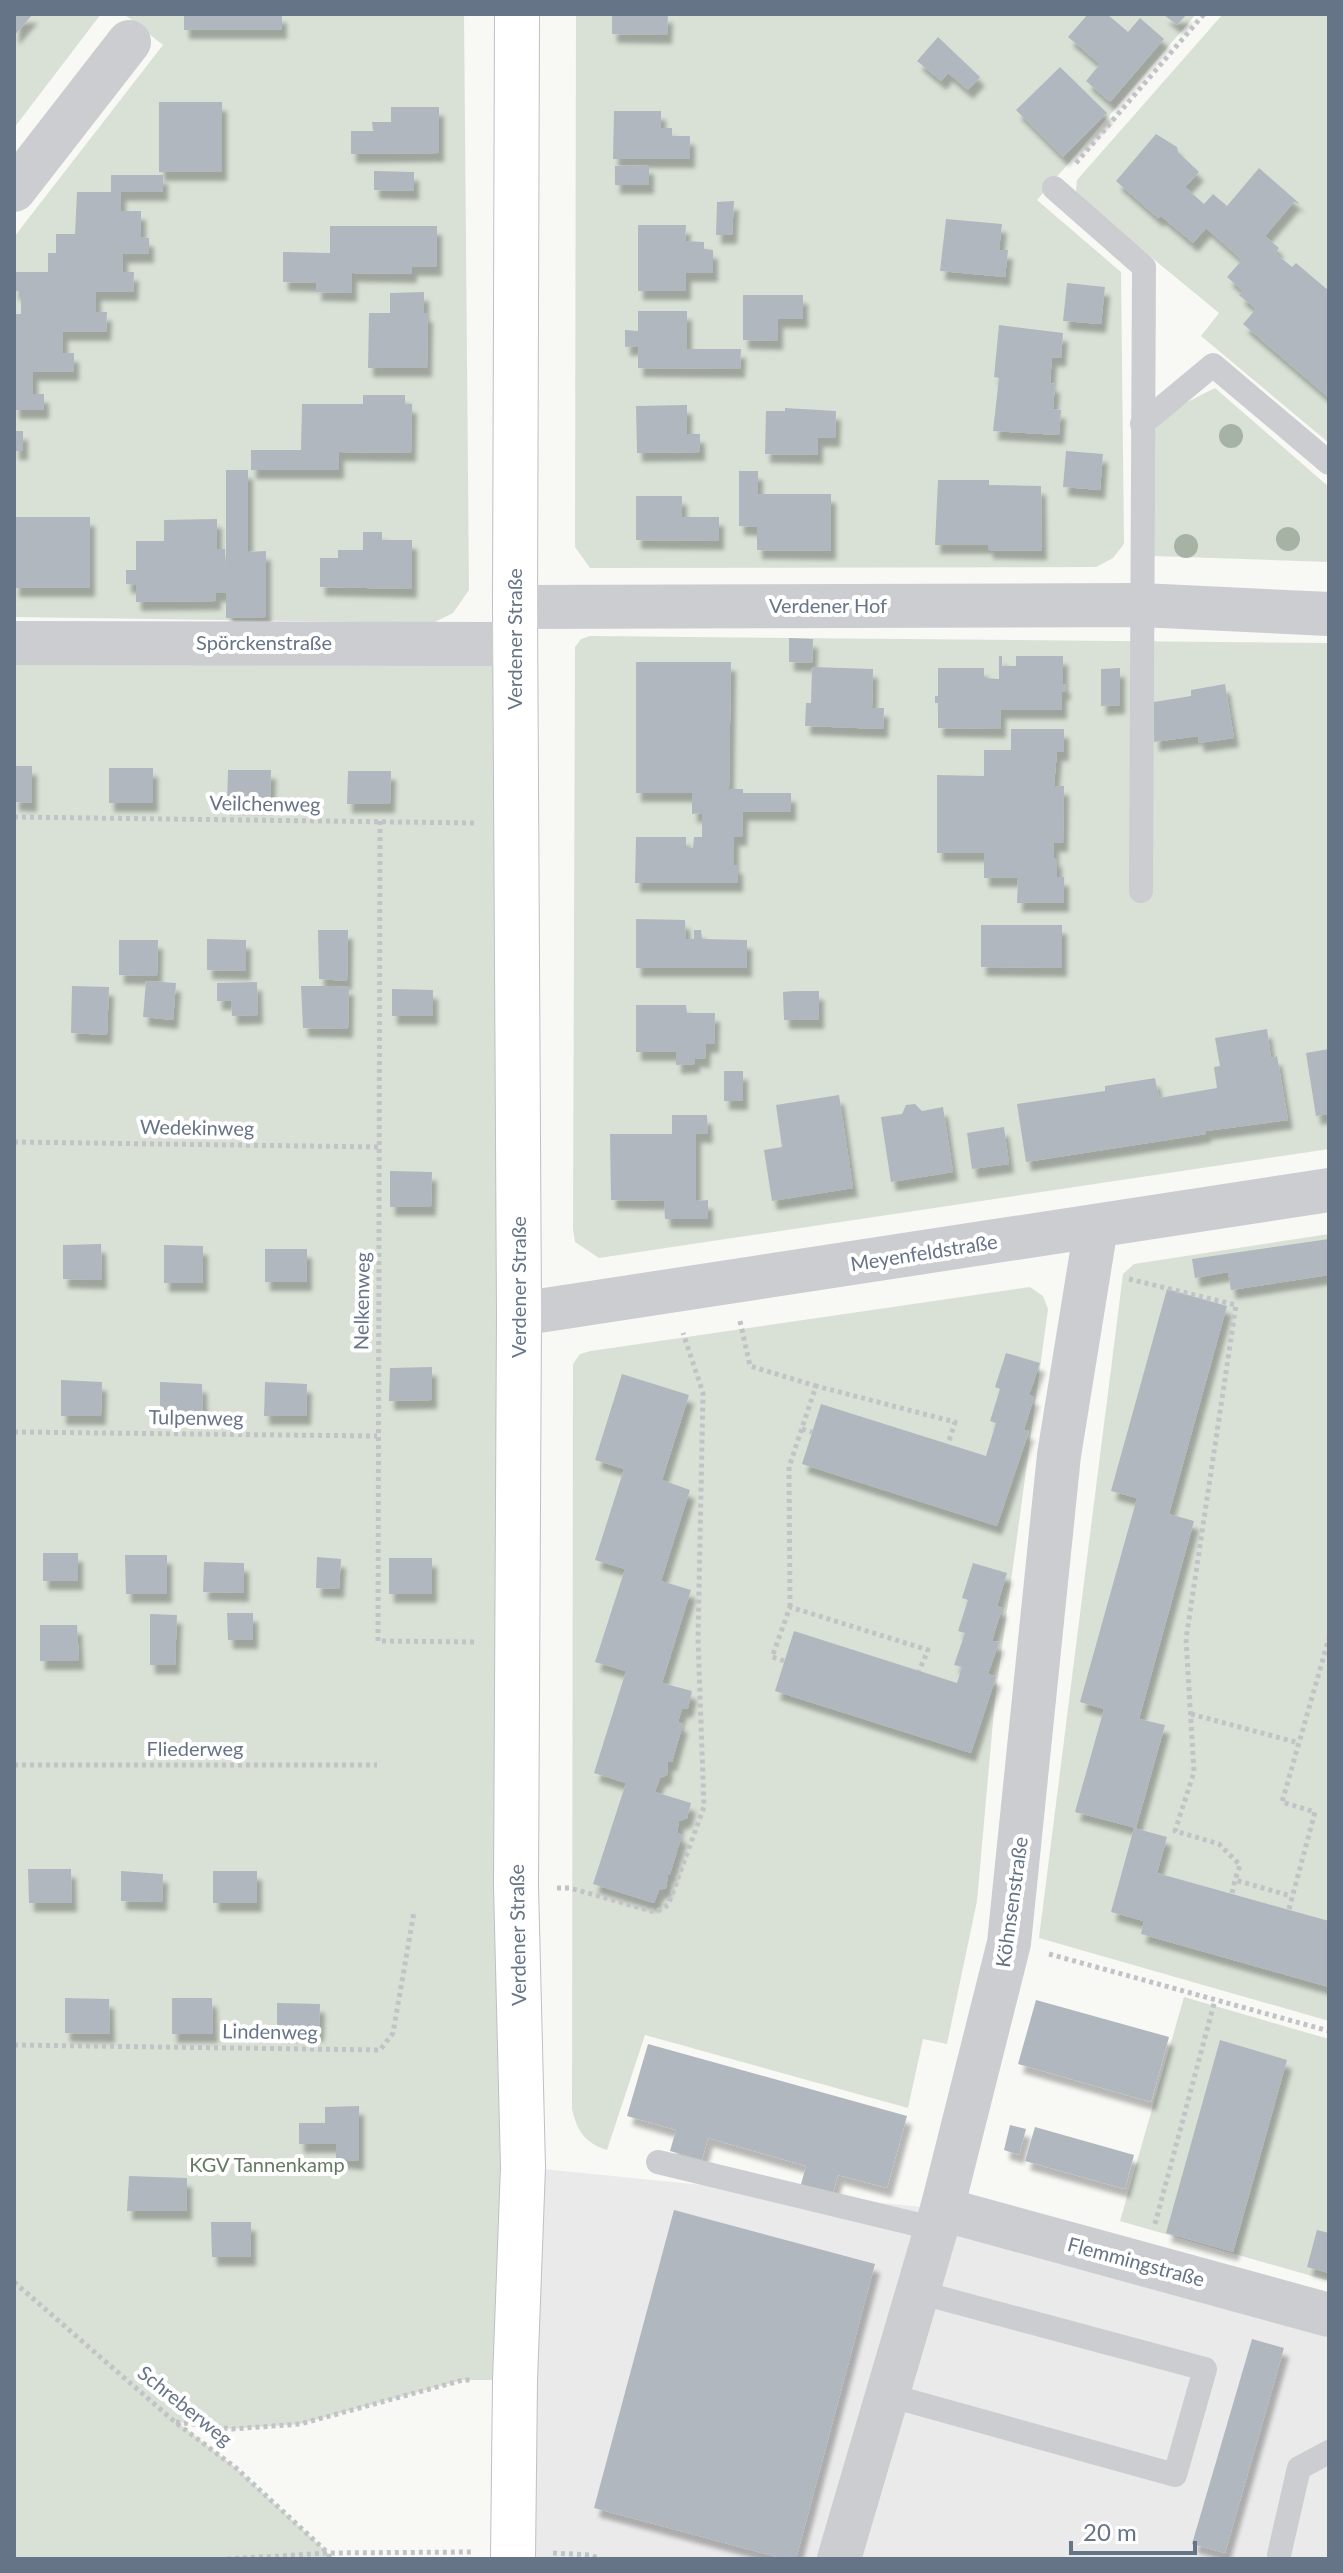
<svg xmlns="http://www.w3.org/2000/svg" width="1343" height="2573" viewBox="0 0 1343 2573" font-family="Lato,sans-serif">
<defs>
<filter id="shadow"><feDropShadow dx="5" dy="9" stdDeviation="2" flood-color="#0004"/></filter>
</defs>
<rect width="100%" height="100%" fill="#f8f8f5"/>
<path fill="#e9eae9" d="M523 2167 942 2209 1329 2315V2559H513Z"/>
<g fill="#d9e1d6">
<path d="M14 14H101L14 128Z"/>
<path d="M124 14H464L469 590 453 613 433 623 14 617V237L163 45Z"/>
<path d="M576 14H1196L1037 200 1121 272 1124 544 1113 558 1096 567 590 568 575 547Z"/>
<path d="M1223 14H1329V443L1201 336 1219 313 1083 201 1076 192 1077 180Z"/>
<path d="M1215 388 1329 487V562L1154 556V432L1162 415Z"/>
<path d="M590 636 1329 643V1149L599 1258 575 1242 573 1229 575 647 581 639Z"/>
<path d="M14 643 515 644V2380H463L300 2424 232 2429 177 2422 236 2468 328 2553 330 2559H14Z"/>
<path d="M1329 1234V2021L1039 1938 1123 1274 1134 1264Z"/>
<path d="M1030 1287 1043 1296 1048 1309 995 1699 977 1901 947 2044 923 2039 908 2108 645 2035 607 2150C585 2143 577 2131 572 2109L573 1364 580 1354 591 1351Z"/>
<path d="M1184 1997 1329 2039V2281L1120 2221Z"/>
</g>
<g fill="#b1b7be" filter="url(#shadow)">
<path d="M14 14H33L14 36Z"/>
<rect x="184" y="14" width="98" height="16"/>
<path d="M612 14H668L667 35 612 34Z"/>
<path d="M1088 14H1107L1128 32 1140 18 1164 39 1110 102 1086 81 1100 64 1068 37Z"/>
<path d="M1163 14H1187L1177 25Z"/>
<path d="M938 37 980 77 968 90 948 73 941 81 917 61Z"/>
<path d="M1060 67 1107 113 1063 157 1016 110Z"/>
<rect x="159" y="102" width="63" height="70"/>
<path d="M391 107H439V153L351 154V131H373L372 122H391Z"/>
<path d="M614 111H661V128H672V136H690V159H613Z"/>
<path d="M1156 134 1177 147 1178 152 1199 172 1185 187 1204 204 1213 194 1227 206 1259 168 1300 204 1294 202 1265 236 1279 248 1275 253 1292 267 1296 263 1329 291V398L1243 324 1256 309 1239 295 1243 291 1227 277 1242 260 1206 228 1193 243 1161 216 1158 218 1116 181Z"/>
<path d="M649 165V185H615V166Z"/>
<path d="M374 171 414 172V191L374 190Z"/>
<path d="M111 175H163V192H121V211H141V237L149 238V254H123V272H134L133 292H96V312H107L106 332H63V353H74V372H33V394H44V410H14V314H21V291H14V272H48V253H56V234H75L77 192H111Z"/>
<path d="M734 201 732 235H716L717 202Z"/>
<path d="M946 219 1002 224 999 250H1008L1005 277 940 271Z"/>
<path d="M638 225H686L685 241 704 242V249L713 250V273H686V291H638Z"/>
<path d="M330 226H437V267H412V274L352 273V293L316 292 317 283 283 282V252L330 253Z"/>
<path d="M1067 283 1105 287 1101 324 1063 321Z"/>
<path d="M424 292V313H428L427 368H368L369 313H390V293Z"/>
<path d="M743 295H803V319H778V341L743 340Z"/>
<path d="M638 311H687V349H741L740 369 638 368V346L625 347V330L638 331Z"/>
<path d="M999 325 1063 333 1061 358 1052 357 1050 383 1055 384 1053 409 1061 410 1059 435 993 431 999 378 994 377Z"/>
<path d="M363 395H405V404H412L411 453 339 452V470H251V450H301L302 404H363Z"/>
<path d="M687 405V434H700V452L637 453 636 406Z"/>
<path d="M785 408 836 411 835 438H818V455L765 454 766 411H785Z"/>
<rect x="14" y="431" width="9" height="20"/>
<path d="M1066 451 1103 454 1100 490 1063 487Z"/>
<path d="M226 470H248V552L266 551V617L226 618V593H216V601L136 602V585L126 584V570H136V541H164V520L217 519V549H225L226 574Z"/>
<path d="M739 471H758V494H831V551L757 550V527L739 526Z"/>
<path d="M938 480H989V485L1041 486 1042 551 988 550V545H935Z"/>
<path d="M636 496H682V517H719V541L636 540Z"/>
<rect x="14" y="517" width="76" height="71"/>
<path d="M363 532H382V540H412V589L320 587V558H338V550H363Z"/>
<path d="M789 638 813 639 812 663 789 662Z"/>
<path d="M999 656H1002V666H1016V656H1063V684L1066 685 1065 691 1062 692V710H1001V729L938 728V703H935V696H938V668H984V678L999 679Z"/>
<path d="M636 662H731L729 789H743V793H791V812H743L742 837H734V865H738V883H635L636 837H686V848H693L694 837H702V813L692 814V793H636Z"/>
<path d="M812 667 873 669 872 708H884L883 729 805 726 806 703H811Z"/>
<path d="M1120 668V705L1101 706V669Z"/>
<path d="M1225 684 1234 738 1199 743 1198 736 1154 742V702L1191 696V690Z"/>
<path d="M1011 729H1064V752H1057L1054 786H1064L1063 843H1054V858H1057V877H1064V903H1017L1018 878H984V853H937V775L984 776V750H1011Z"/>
<path d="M14 766H32V803L14 802Z"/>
<rect x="109" y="768" width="44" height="35"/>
<path d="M228 770H271L270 804H227Z"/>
<path d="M348 771H391L390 804H347Z"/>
<path d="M636 919 685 920 686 939H694V930H701L702 939 747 940V968H636Z"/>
<path d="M981 925H1062V968L981 967Z"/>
<path d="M318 930H348L347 981 319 979Z"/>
<path d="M207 939 246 940V971L207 970Z"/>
<path d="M119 940H158L157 976 119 975Z"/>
<path d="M146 981 176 983 173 1020 143 1017Z"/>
<path d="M257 982 258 1015 232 1016 231 1001H217V983Z"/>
<path d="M72 986 109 987 107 1035 71 1033Z"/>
<path d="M301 986H349L348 1029 303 1028Z"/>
<path d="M392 989 433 990V1016H392Z"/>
<path d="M794 991H819V1020H784L783 992Z"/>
<path d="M636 1005H686L687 1013H715L714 1044H706L705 1059 695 1058V1064L676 1065V1052H636Z"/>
<path d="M1267 1029 1271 1058 1277 1056 1288 1120 1206 1131V1134L1026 1162 1017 1104 1105 1091V1086L1155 1078 1159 1098 1217 1088 1214 1067 1220 1066 1215 1038Z"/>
<path d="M1329 1049V1114L1316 1116 1306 1053Z"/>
<rect x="724" y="1071" width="19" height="30"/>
<path d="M839 1095 853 1188 772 1201 764 1150 782 1147 776 1105Z"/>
<path d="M915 1104 922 1111 943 1107 953 1172 891 1182 881 1117 902 1114 906 1105Z"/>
<path d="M672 1115H707L708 1134H696V1201L708 1200V1219H665L664 1201 611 1200 610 1134H672Z"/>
<path d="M1004 1127 1009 1164 972 1169 967 1133Z"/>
<path d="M390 1171 432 1172 431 1207H390Z"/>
<path d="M1329 1239V1275L1231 1290 1228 1272 1195 1278 1192 1259Z"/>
<path d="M101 1244 102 1280 63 1279V1245Z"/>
<path d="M164 1245 203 1246V1283H164Z"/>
<rect x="265" y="1249" width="42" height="33"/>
<path d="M1167 1289 1227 1306 1169 1514 1194 1521 1139 1719 1165 1725 1136 1828 1075 1812 1104 1709 1080 1702 1137 1498 1111 1491Z"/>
<path d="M1006 1353 1040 1363 1029 1395 1034 1397 1024 1430 1029 1431 997 1526 802 1464 821 1404 986 1456 996 1423 990 1421 1000 1389 995 1387Z"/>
<path d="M432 1367V1400L389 1401 390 1368Z"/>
<path d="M622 1374 689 1395 662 1480 690 1490 661 1581 691 1590 662 1683 692 1691 688 1708 682 1709 678 1722 683 1724 672 1762H668L667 1775 660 1778 655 1792 691 1803 687 1818 679 1821 677 1833 682 1835 670 1874 668 1875 666 1888 659 1890 654 1903 593 1884 626 1783 594 1773 626 1671 595 1662 625 1569 595 1560 624 1469 595 1460Z"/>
<path d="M61 1380 102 1382 101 1416H61Z"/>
<path d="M160 1382 202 1384 203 1414 160 1413Z"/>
<path d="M265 1382 307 1384 306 1416H264Z"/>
<rect x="43" y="1553" width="35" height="28"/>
<path d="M125 1555H167V1594H126Z"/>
<path d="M317 1557 341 1559 339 1589 316 1588Z"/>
<rect x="389" y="1558" width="43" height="36"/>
<path d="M204 1562 244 1563V1593L203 1592Z"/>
<path d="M973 1563 1007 1573 997 1606 1002 1608 992 1641 999 1642 988 1674 996 1677 971 1753 775 1691 794 1631 957 1683 962 1667 954 1665 965 1633 958 1631 968 1600 962 1598Z"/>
<path d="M227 1613H253V1640H228Z"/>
<path d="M150 1614 177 1615 175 1665H150Z"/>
<path d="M40 1625H77L79 1661H40Z"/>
<path d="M1134 1828 1167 1837 1157 1873 1329 1921V1987L1141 1934 1144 1921 1111 1912Z"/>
<path d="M28 1869H71L72 1903H29Z"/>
<path d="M121 1871 163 1874 162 1902 121 1901Z"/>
<rect x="213" y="1871" width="44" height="32"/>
<path d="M65 1998 109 1999 110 2034 65 2033Z"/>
<path d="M172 1998H212L213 2034H172Z"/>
<path d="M1036 2000 1169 2037 1151 2102 1018 2064Z"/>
<path d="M277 2003 320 2004 319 2033 277 2032Z"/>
<path d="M1220 2040 1287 2060 1233 2252 1166 2233Z"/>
<path d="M648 2044 907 2116 887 2188 838 2175 832 2196 800 2188 806 2166 708 2138 702 2160 670 2151 676 2130 627 2116Z"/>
<path d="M359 2106V2161L336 2159V2144H299V2123H325V2107Z"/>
<path d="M1010 2125 1026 2129 1019 2155 1004 2150Z"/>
<path d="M1035 2127 1134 2155 1125 2189 1025 2161Z"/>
<path d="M129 2176 187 2178V2211H127Z"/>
<path d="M674 2210 875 2264 796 2559H785L594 2508Z"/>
<path d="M211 2222H251V2257H212Z"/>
<path d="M1317 2230 1329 2233V2273L1307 2267Z"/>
<path d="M1252 2339 1284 2348 1225 2553 1192 2544Z"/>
</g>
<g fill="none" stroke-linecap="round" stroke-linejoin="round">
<g stroke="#bdc0c5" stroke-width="46">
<path id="secondary" d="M513 2559 515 2380 523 2167 516 1886 519 1314 515 607 517 14"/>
</g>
<g stroke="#c2c3c6" stroke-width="5" stroke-dasharray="4 4" stroke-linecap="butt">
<path d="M1076 163 1204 14"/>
<path d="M14 817 475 823"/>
<path d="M380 821 378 1641 477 1642"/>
<path d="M14 1142 380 1147"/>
<path d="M1129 1279 1236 1305 1186 1639 1194 1772 1175 1831 1219 1844 1240 1865 1235 1880"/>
<path d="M740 1321 750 1366 816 1386"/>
<path d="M802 1429 812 1432"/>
<path d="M14 1432 377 1436"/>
<path d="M790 1607 789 1467 816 1386 955 1422 948 1444"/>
<path d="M784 1661 772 1657 790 1607 928 1650 919 1671"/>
<path d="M1191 1714 1299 1743"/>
<path d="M14 1765H377"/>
<path d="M557 1888H570L655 1912 668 1905 704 1807 698 1639 703 1393 683 1333"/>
<path d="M1232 1893 1235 1880 1291 1896"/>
<path d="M1289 1909 1315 1812 1282 1802 1329 1638"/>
<path d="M1049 1954 1329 2031"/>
<path d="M14 2045 380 2050 393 2033 414 1912"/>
<path d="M1155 2224 1215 2000"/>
<path d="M14 2282 175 2422 236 2468 328 2553 330 2559"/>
<path d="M176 2422 232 2429 300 2424 463 2380H472"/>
<path d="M553 2553 591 2555 600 2559"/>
<path d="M227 2559 328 2553 471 2552"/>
</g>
<g stroke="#cbcdd1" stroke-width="24">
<path d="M1054 188 1144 267 1141 891"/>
<path d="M1142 424 1213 365 1329 463"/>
<path d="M658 2162 936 2229"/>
<path d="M888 2395 1175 2475 1205 2369 918 2292"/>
<path d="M1279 2555 1299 2468 1329 2452"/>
</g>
<g stroke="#cbcdd1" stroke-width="44">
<path d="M14 190 129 42"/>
<path d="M515 607 1141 605 1329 614"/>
<path d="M14 643 515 644"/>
<path d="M519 1314 1329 1190"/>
<path d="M942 2209 1329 2315"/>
<path d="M839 2559 942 2209 1009 1943 1059 1455 1096 1227"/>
</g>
<use href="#secondary" stroke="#fff" stroke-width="44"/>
</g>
<g fill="#a6b3a4">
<circle cx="1231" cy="436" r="12"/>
<circle cx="1288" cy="539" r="12"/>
<circle cx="1186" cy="546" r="12"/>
</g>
<g text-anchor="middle" stroke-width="8" stroke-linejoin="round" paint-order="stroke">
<g font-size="20" fill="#667488" stroke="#fff">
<text x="828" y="613">Verdener Hof</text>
<text transform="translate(515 639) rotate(-90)" y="7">Verdener Straße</text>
<text x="264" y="650">Spörckenstraße</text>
<text transform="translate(265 804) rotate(1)" y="7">Veilchenweg</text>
<text transform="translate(197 1128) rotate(1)" y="7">Wedekinweg</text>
<text transform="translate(924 1253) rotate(-9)" y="7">Meyenfeldstraße</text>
<text transform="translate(519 1287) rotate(-90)" y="7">Verdener Straße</text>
<text transform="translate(362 1301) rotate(-89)" y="7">Nelkenweg</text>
<text transform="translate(196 1418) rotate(1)" y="7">Tulpenweg</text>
<text x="195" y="1756">Fliederweg</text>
<text transform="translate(1012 1902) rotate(-82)" y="7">Köhnsenstraße</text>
<text transform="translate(518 1935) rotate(-91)" y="7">Verdener Straße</text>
<text transform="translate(270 2032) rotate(1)" y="7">Lindenweg</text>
<text transform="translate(1136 2262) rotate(15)" y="7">Flemmingstraße</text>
<text transform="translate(185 2406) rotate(39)" y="7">Schreberweg</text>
</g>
<g font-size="20" fill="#637a61" stroke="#fff">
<text x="267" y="2172">KGV Tannenkamp</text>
</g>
</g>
<rect width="1343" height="2573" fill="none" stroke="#667488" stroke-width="32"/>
<path d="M1071 2541v12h124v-12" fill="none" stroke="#667488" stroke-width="4"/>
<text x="1083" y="2541" font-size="24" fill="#667488" stroke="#ffffff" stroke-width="6" paint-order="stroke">20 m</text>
</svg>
